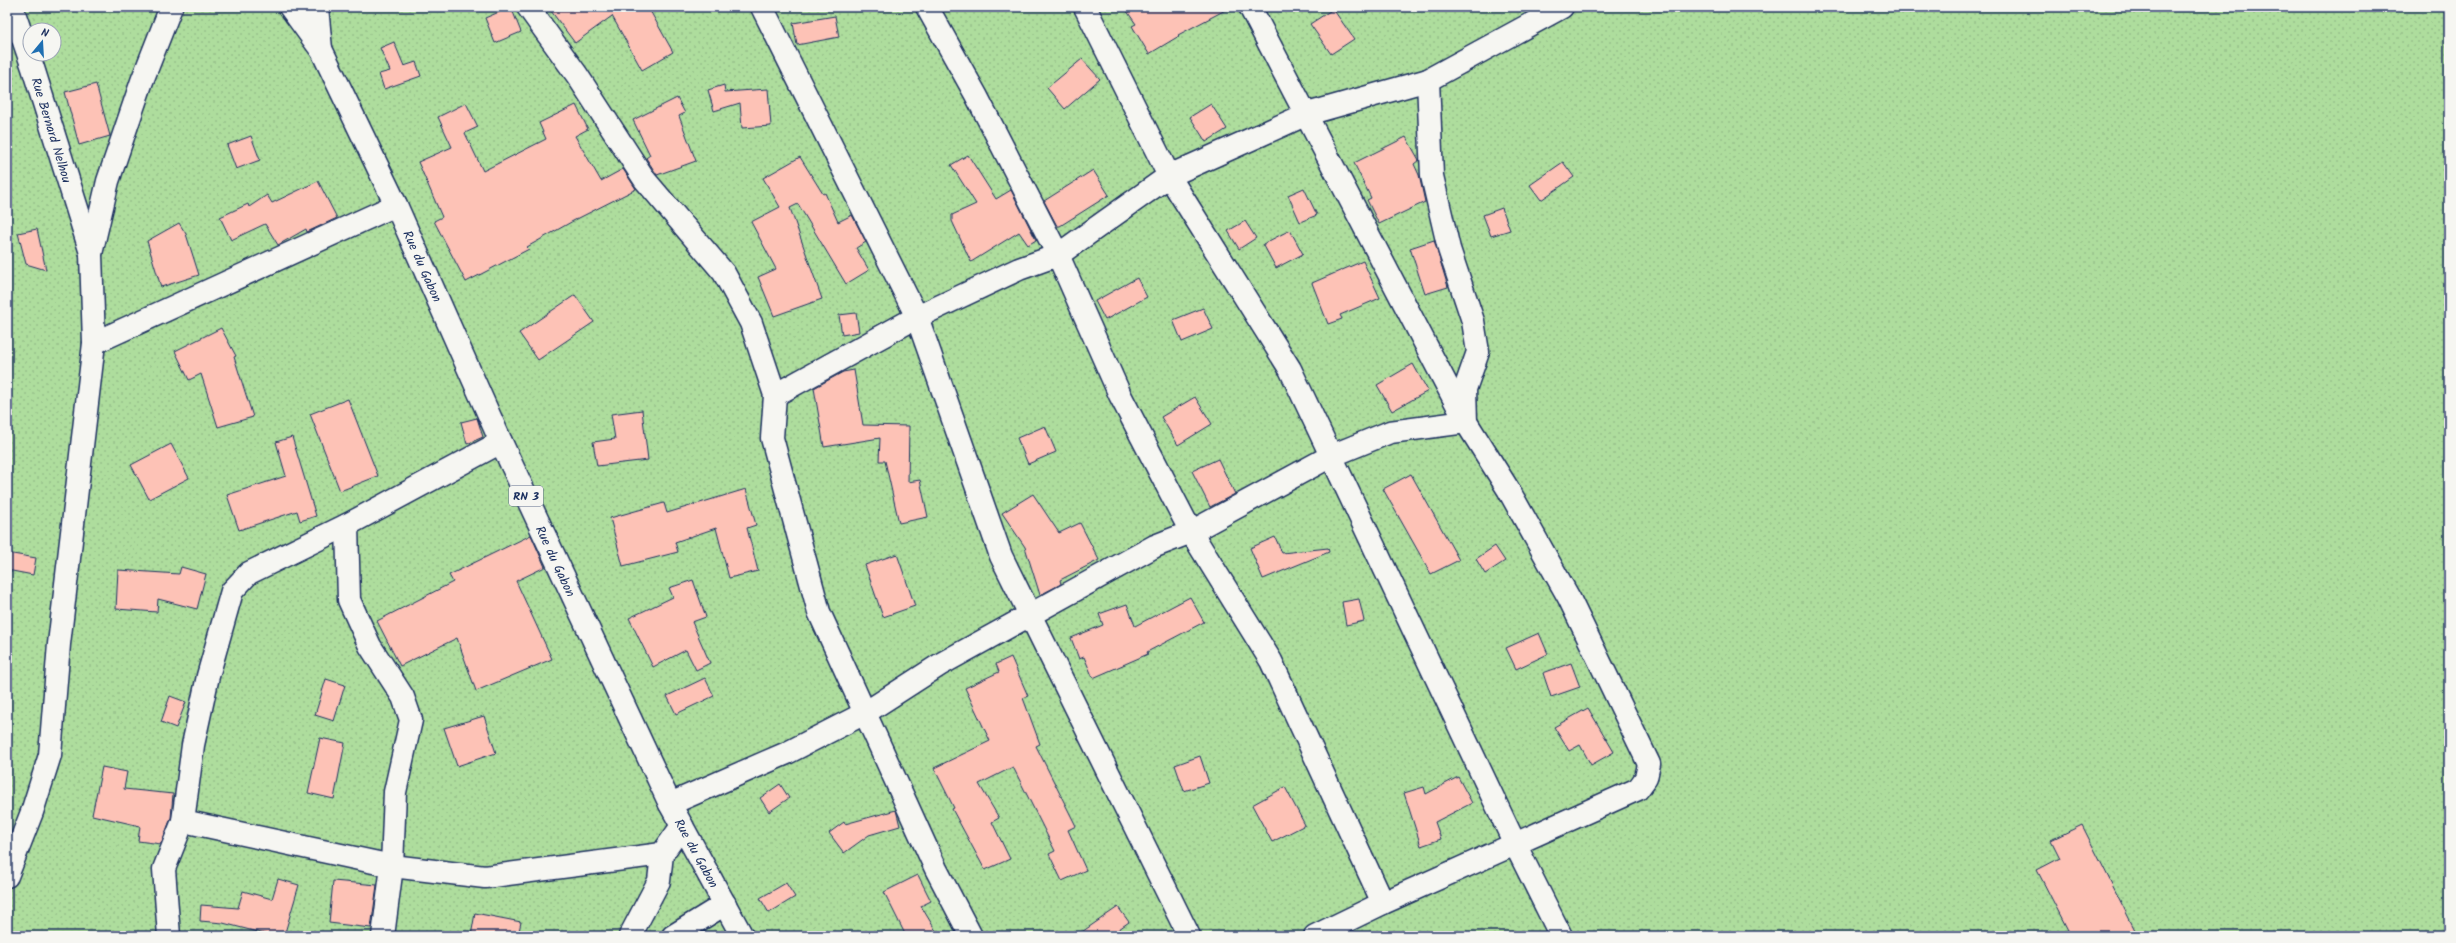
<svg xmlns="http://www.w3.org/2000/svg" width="2456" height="943" viewBox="0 0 2456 943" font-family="Kalam,sans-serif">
<defs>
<pattern id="grass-dots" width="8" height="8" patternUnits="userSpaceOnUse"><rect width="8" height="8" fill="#aedd9d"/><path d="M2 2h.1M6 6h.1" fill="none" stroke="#95be8a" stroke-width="1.8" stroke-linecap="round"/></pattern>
</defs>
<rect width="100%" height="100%" fill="#f6f6f2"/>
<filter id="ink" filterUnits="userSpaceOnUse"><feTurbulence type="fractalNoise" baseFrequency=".025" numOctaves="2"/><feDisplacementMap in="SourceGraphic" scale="8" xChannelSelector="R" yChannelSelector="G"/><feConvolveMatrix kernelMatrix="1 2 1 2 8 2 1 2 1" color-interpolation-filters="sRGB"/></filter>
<g filter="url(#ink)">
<path fill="url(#grass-dots)" stroke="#64867e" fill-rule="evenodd" d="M7 7H2449V936H7ZM30 30H54V54H30Z"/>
<g fill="#fdc2b6" stroke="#1b2f5e">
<path d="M511 7 521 32 495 43 485 18Z"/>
<path d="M548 7H648L673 52 642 70 612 16 575 43Z"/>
<path d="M1124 7H1231L1178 35 1179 36 1149 54 1132 26 1136 24Z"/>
<path d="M1333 9 1354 39 1331 54 1310 24Z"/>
<path d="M835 16 839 37 797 45 793 23Z"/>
<path d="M394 42 404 66 416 62 421 76 384 89 379 74 390 71 380 48Z"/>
<path d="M1082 59 1100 79 1065 109 1047 88Z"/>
<path d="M96 84 110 136 79 145 65 92Z"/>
<path d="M724 85 725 92 768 89 771 126 742 128 740 103 714 111 708 90Z"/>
<path d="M677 98 685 113 679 116 696 161 657 175 646 158 650 155 633 120Z"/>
<path d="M466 103 478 127 465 133 483 171 546 139 539 123 576 105 588 129 575 136 601 181 623 169 636 189 573 221 527 247 529 249 466 282 434 221 442 217 418 162 452 147 438 117Z"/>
<path d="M1211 104 1227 129 1206 142 1190 117Z"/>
<path d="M251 136 260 160 236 169 227 145Z"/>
<path d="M1406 137 1419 160 1414 164 1419 175 1425 202 1379 224 1367 200 1371 198 1354 163Z"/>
<path d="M968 155 996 199 1011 190 1036 240 1028 245 1019 232 971 262 952 221V215L976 204 951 165Z"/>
<path d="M800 157 823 194 825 193 838 222 852 215 866 242 856 248 869 270 846 284 798 204 790 208 822 299 774 316 758 277 776 269 751 222 780 207 763 178Z"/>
<path d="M1563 162 1574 177 1541 200 1530 185Z"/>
<path d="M1093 170 1109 195 1060 226H1057L1044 201Z"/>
<path d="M318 181 337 218 307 232 306 229 278 245 265 224 231 240 220 217 248 204 249 207 267 195 272 203Z"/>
<path d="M1304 188 1317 215 1300 222 1288 195Z"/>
<path d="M1502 208 1510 230 1491 236 1483 215Z"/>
<path d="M1245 221 1256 238 1239 249 1228 231Z"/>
<path d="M179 223 186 234 199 275 161 287 147 241Z"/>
<path d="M37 229 46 270 26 264 18 233Z"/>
<path d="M1290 230 1303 254 1276 268 1263 244Z"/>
<path d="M1434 240 1448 287 1425 294 1410 248Z"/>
<path d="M1363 261 1380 298 1340 315 1342 319 1328 324 1312 283Z"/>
<path d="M1137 278 1147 297 1105 320 1095 301Z"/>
<path d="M575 295 594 322 538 360 519 333Z"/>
<path d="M1203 308 1213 329 1182 342 1173 320Z"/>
<path d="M856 313 859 332 842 335 839 315Z"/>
<path d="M221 328 236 356 234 357 253 417 218 427 201 374 189 380 175 351Z"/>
<path d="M1413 364 1428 391 1392 411 1377 385Z"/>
<path d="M854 370 863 425 909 426 908 482 920 480 928 517 899 523 885 461H879L880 438 824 447 814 388 843 372Z"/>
<path d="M1195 397 1212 424 1178 445 1161 417Z"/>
<path d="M348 399 378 476 340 491 310 414Z"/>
<path d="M642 410 648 460 597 466 593 442 615 439 611 414Z"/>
<path d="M477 418 483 437 467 444 461 422Z"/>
<path d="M1045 426 1056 452 1028 464 1017 438Z"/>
<path d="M292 437 316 516 300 521 297 511 239 530 227 495 286 476 276 442Z"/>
<path d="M171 444 189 478 149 499 131 465Z"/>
<path d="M1218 459 1235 494 1210 507 1192 471Z"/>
<path d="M1411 474 1459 560 1431 574 1383 489Z"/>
<path d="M746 489 756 525 747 528 758 571 729 578 716 528 675 542 678 552 623 566 610 518 664 503 667 513Z"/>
<path d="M1033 494 1059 533 1080 523 1099 560 1060 580 1061 584 1040 595 1025 547 1002 513Z"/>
<path d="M531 535 545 567 516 581 552 659 476 691 457 638 400 666 377 621 453 582 449 575Z"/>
<path d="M1275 537 1282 553 1328 548 1329 552 1263 579 1250 548Z"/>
<path d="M1495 546 1505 561 1485 574 1476 559Z"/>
<path d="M7 553 36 558 33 575 7 570Z"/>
<path d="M897 554 915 606 883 617 865 565Z"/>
<path d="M181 567 206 574 197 609 158 599 157 612 116 609 118 570 179 574Z"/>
<path d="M693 580 706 617 692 622 710 663 696 670 686 650 653 667 629 618 673 597 669 588Z"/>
<path d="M1190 597 1204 622 1147 652 1148 654 1093 678 1084 657 1079 659 1071 638 1103 625 1099 614 1127 604 1135 626Z"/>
<path d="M1359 599 1364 621 1346 625 1342 602Z"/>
<path d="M1539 633 1548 654 1516 669 1506 648Z"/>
<path d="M1011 657 1028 696 1023 698 1040 744 1036 746 1076 826 1068 830 1086 870 1062 881 1049 854 1055 851 1013 767 979 784 999 818 992 822 1010 859 985 870 952 809 954 808 934 768 990 741 965 688 999 672 996 664Z"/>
<path d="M1571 663 1580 687 1551 697 1543 673Z"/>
<path d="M705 678 714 696 676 714 667 696Z"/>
<path d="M326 679 345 685 334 721 315 715Z"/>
<path d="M170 696 186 702 176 728 161 722Z"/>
<path d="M1588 708 1614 752 1591 765 1580 745 1569 751 1554 727Z"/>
<path d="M484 716 496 753 457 766 444 728Z"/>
<path d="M320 738 345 743 334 799 308 793Z"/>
<path d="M1200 756 1209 783 1184 791 1175 765Z"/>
<path d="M102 767 127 772 124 789 173 794 171 818 161 844 138 841 140 826 92 815Z"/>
<path d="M1458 777 1472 803 1435 822 1441 839 1421 846 1404 793 1424 787 1426 794Z"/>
<path d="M780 784 789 798 769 812 760 798Z"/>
<path d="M1285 787 1305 825 1272 842 1252 805Z"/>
<path d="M896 810 900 826 869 835 844 853 829 833 844 822 845 824Z"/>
<path d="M2082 825 2138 936H2071L2037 870 2060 858 2051 840Z"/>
<path d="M918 875 931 901 921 906 939 936H906L884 892Z"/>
<path d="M278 879 299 885 284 936H273L223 923 200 921 201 905 238 908 243 891 272 899Z"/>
<path d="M333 881 377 885 371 928 329 923Z"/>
<path d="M786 883 795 897 769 913 760 898Z"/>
<path d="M1118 907 1129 922 1109 936H1076Z"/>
<path d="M475 913 521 922 518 936H471Z"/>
</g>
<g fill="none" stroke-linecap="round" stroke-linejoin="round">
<g stroke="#1b2f5e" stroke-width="25">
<g id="minor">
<path d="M12 7 33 68 91 253"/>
<path d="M528 7 577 75 645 180 724 273 751 323 775 395 772 438 819 612 936 869 971 936"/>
<path d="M762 7 917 317 1001 556 1189 936"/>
<path d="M927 7 976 95 1058 255 1120 395 1191 532 1271 661 1383 903"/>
<path d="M1085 7 1169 176 1290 369 1515 844 1561 936"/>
<path d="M1250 7 1466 422 1508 489 1569 598 1649 764 1646 778 1638 789 1383 903 1315 936"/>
<path d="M94 343 396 205"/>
<path d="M775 395 917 317 1019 269 1058 255 1169 176 1307 114 1428 80 1562 7"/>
<path d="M670 804 787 753 865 713 941 664 1155 546 1191 532 1331 456 1390 432 1466 422 1465 389 1478 352 1473 321 1449 249 1432 176 1428 80"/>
<path d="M183 821 392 866 485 877 662 854"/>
<path d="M7 876 32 812 50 755 59 644 94 343 91 254 108 181 142 81 171 7"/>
<path d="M169 936 164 869 183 821 193 745 208 676 232 591 249 573 347 525"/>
<path d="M383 936 392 866 395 792 411 720 403 697 370 646 349 600 347 525 501 442"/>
<path d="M630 936 659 881 662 854 682 826"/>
<path d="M673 936 725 904"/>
</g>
</g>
<g stroke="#1b2f5e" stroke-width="25">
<g id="highway">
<path d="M290 7 322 51 396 205 501 442 670 804 742 936"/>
<path d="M317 7 321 49"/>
</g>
</g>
<use href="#minor" stroke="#f6f6f2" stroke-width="22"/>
<use href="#highway" stroke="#f6f6f2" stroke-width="22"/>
</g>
</g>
<g text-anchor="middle" stroke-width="3" stroke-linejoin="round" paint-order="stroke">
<rect fill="#f6f6f2" stroke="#5d6b8a" stroke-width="1" x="509" y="486" width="34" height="20" rx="3"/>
<g font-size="12" font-weight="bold" fill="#1b2f5e">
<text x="526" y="500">RN 3</text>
</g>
<g font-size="13" fill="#1b2f5e" stroke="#f6f6f2">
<text transform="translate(52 130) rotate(73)" y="5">Rue Bernard Nelhou</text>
<text transform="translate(423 266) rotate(66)" y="5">Rue du Gabon</text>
<text transform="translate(556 561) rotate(65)" y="5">Rue du Gabon</text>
<text transform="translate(697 853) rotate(61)" y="5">Rue du Gabon</text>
</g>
</g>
<rect width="2456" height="943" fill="none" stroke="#f6f6f2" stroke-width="24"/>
<rect x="12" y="12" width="2432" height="919" fill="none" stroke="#1b2f5e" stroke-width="1.5" filter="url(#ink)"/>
<g transform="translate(42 42) rotate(18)"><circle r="19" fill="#f6f6f2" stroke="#9ea6b7"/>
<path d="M0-3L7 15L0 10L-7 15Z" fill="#1f6fb2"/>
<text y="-6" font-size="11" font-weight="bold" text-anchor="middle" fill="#1b2f5e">N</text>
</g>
</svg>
